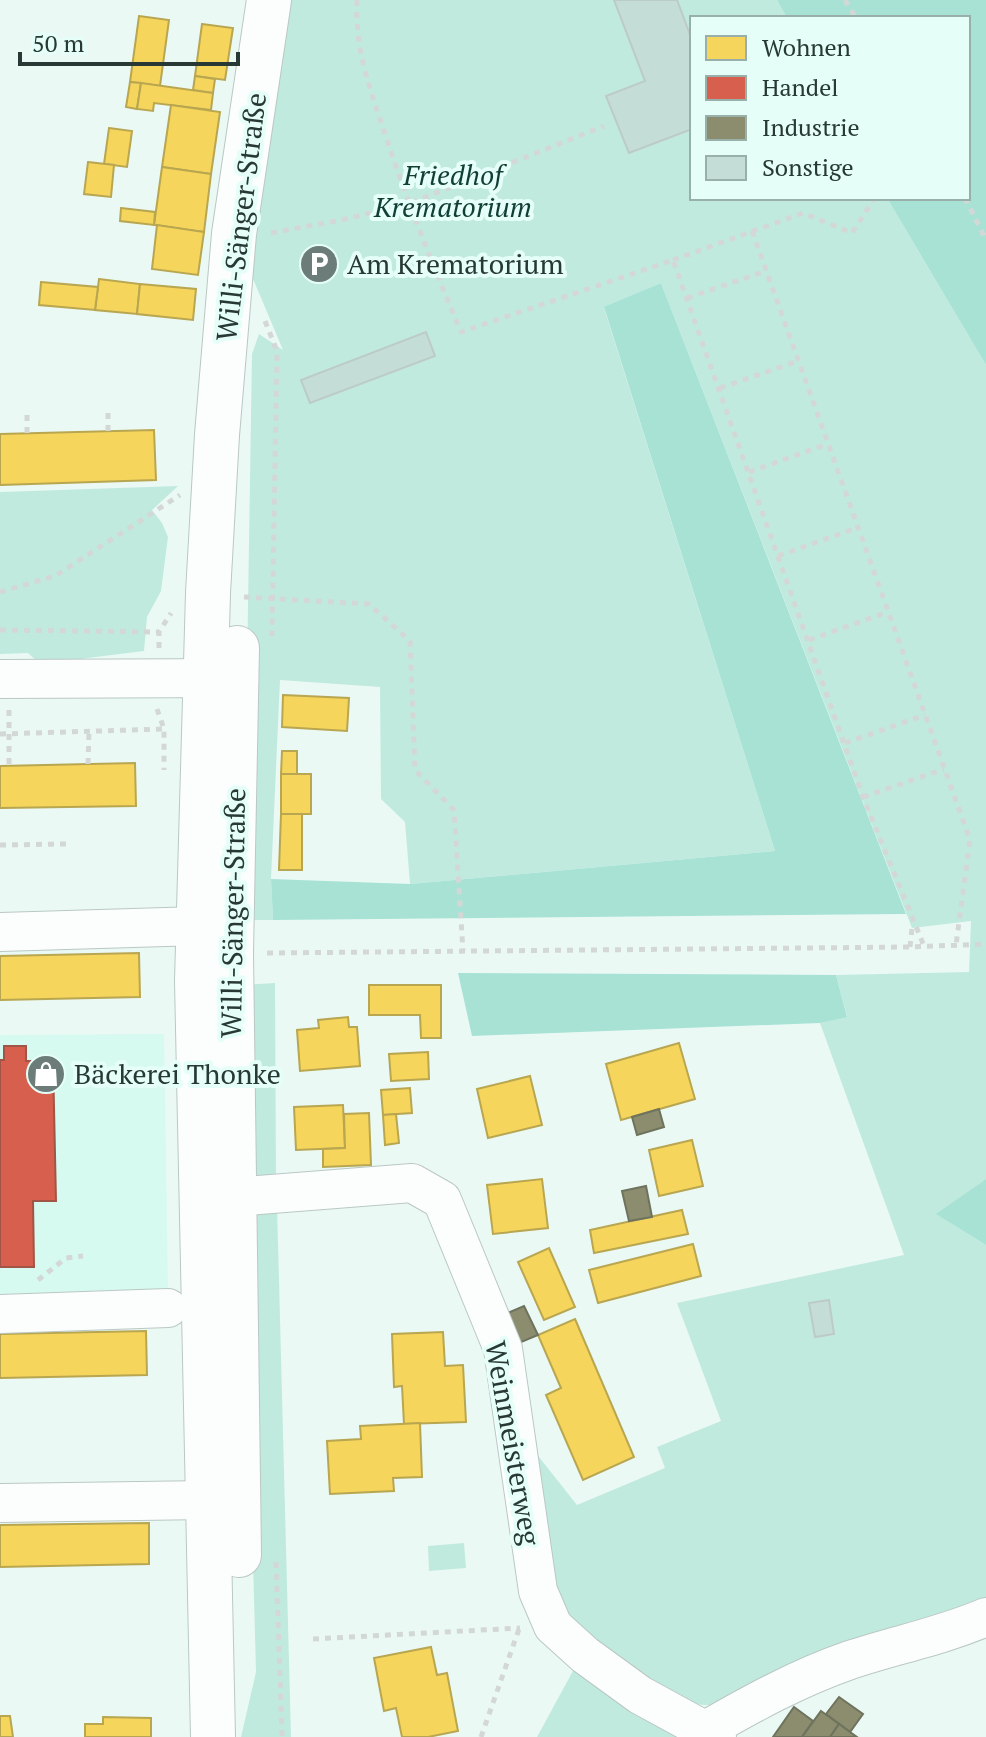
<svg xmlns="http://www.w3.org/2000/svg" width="986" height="1737" viewBox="0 0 986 1737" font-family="'PT Serif',serif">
<rect width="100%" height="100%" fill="#ebf9f5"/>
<path fill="#d6f9f0" d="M164 1034 168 1296 0 1297V1035Z"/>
<g fill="#c1eadf">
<path d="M289 0H777L787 18H692V198H887L986 365V1179L937 1214 986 1245V1606L742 1698C731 1700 716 1706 705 1705 667 1703 587 1637 561 1609L524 1438 577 1505 665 1468 657 1447 721 1421 677 1303 904 1255 820 1023 847 1016 836 975 969 972 971 921 912 928 661 283 604 308 775 851 410 884 405 822 381 799 380 687 280 680 271 879 273 920H243L252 354 259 334 283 350 234 234Z"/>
<path d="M178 486 152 510 162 523 168 537 161 591 147 617 144 651 40 664 28 653 0 654V492Z"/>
<path d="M275 983 276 1181 250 1175 243 985Z"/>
<path d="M277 1204 291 1737H241L256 1672 244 1230 254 1211Z"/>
<path d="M464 1543 466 1568 429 1571 428 1546Z"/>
<path d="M574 1669 699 1737H537Z"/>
</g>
<g fill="#a7e2d5">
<path d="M777 0H986V365L887 198H968V18H787Z"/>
<path d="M661 283 906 914 273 920 271 879 410 884 775 851 604 307Z"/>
<path d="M458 973 836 975 847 1017 820 1023 472 1036Z"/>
<path d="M986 1179V1245L936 1214Z"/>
</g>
<g fill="#f6d55c" stroke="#b8a650" stroke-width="2">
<path d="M139 16 169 20 160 86 130 82Z"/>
<path d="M202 24 233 28 225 80 195 76Z"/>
<path d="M195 76 215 79 213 93 193 90Z"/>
<path d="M130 82 141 83 137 109 126 107Z"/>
<path d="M141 83 213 93 211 110 154 103 153 111 137 109Z"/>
<path d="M171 105 220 112 211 174 162 167Z"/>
<path d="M109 128 132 131 127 167 104 164Z"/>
<path d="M88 162 114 165 111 197 84 194Z"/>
<path d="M162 167 211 174 204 232 154 225Z"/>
<path d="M121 208 155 212 154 225 120 221Z"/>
<path d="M157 225 204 232 198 275 152 269Z"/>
<path d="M99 279 140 284 137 314 95 310Z"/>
<path d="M41 282 98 287 95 310 39 305Z"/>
<path d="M140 284 196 289 193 320 137 314Z"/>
<path d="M154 430 156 480 0 485V434Z"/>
<path d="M283 695 349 698 347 731 282 727Z"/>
<path d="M282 751H297V774H281Z"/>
<path d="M135 763 136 806 0 808V766Z"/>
<rect x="281" y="774" width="30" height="40"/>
<path d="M281 814H302V870H279Z"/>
<path d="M139 953 140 997 0 1000V956Z"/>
<path d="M369 985H441V1038H421L420 1015H369Z"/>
<path d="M348 1017 349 1027H357L360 1066 300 1071 297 1030 319 1028 318 1020Z"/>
<path d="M679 1043 695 1099 621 1120 606 1064Z"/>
<path d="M428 1052 429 1079 391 1081 389 1054Z"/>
<path d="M530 1076 542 1125 488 1138 477 1089Z"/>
<path d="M410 1088 412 1113 383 1115 381 1090Z"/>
<path d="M343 1105 345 1148 296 1150 294 1107Z"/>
<path d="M369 1113 371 1165 323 1167V1149L345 1148 344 1114Z"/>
<path d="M396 1114 399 1143 385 1145 383 1115Z"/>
<path d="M692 1140 703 1186 659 1196 649 1150Z"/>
<path d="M542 1179 548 1228 493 1234 487 1185Z"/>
<path d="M682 1210 688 1234 594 1253 590 1230Z"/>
<path d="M693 1244 701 1276 598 1303 589 1270Z"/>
<path d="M549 1248 575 1307 544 1320 518 1262Z"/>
<path d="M575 1319 634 1457 583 1480 546 1395 561 1388 538 1335Z"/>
<path d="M146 1331 147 1375 0 1378V1334Z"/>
<path d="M443 1332 445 1366 463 1365 466 1422 404 1424 402 1386 394 1387 392 1334Z"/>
<path d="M420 1423 422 1477 393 1478 394 1491 330 1494 327 1441 361 1439 360 1426Z"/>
<path d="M149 1523V1564L0 1567V1525Z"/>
<path d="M431 1647 437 1675 447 1673 458 1731 428 1737H402L396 1708 384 1711 374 1658Z"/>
<path d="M0 1716H10L13 1737H0Z"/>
<path d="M103 1717 151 1718V1737H85V1724H103Z"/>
</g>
<path fill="#d6604d" stroke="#a25446" stroke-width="2" d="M4 1046H26V1061H53L56 1201H33L34 1267H0V1060H4Z"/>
<g fill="#8c8c6e" stroke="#6e735d" stroke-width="2">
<path d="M659 1109 664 1127 637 1135 632 1117Z"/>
<path d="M646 1186 652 1217 629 1221 622 1191Z"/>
<path d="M524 1306 538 1335 514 1345 501 1316Z"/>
<path d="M839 1697 863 1714 850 1732 826 1714Z"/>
<path d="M794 1707 813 1721 802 1737H773Z"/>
<path d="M821 1711 839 1724 830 1737H802Z"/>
<path d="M839 1724 850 1732 857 1737H830Z"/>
</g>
<g fill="#c4ddd7" stroke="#bdcbc7" stroke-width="2">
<path d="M614 0H677L692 40V129L629 153 606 96 645 81Z"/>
<path d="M426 332 435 356 310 403 301 380Z"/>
<path d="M829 1300 834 1334 815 1337 809 1303Z"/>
</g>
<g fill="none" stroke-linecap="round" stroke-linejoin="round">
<g stroke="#bac8c4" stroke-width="40">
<g id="minor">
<path d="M0 679 233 678"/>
<path d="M0 932 199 926"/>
<path d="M233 1197 412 1183 442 1200 503 1349 538 1591 553 1626 585 1655 640 1695 717 1737"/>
<path d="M0 1314 168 1308"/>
<path d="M0 1503 207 1500"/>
<path d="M704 1731C751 1704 798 1678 850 1660 895 1645 942 1636 986 1617"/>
</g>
</g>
<g stroke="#bac8c4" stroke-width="46">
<g id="major">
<path d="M237 648 231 953 239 1555"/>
<path d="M213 1737 197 981 208 593 217 435 234 234 269 0"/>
</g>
</g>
<g stroke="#d3d8d6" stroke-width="5" stroke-dasharray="6 6" stroke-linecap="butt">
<path d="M357 0C354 47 371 93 386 137 408 204 434 268 461 332L673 260 863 797 924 946"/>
<path d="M845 0 856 18"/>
<path d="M965 198 986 240"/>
<path d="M752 231 970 840 956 945"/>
<path d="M271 233 341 220 408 204 604 126"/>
<path d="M673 260 803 213 852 233 874 199 878 198"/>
<path d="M687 298 766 271"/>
<path d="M265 321 277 351 272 636"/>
<path d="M720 388 798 361"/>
<path d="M108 431V409"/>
<path d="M27 433V411"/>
<path d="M749 472 828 444"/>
<path d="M778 556 857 528"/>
<path d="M0 592 55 576 180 495"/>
<path d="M244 597 369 604 410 641 415 770 454 810 463 951"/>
<path d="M0 630 159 632"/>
<path d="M809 640 888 612"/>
<path d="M159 648V632L171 613"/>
<path d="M157 709 164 729V770"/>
<path d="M9 710V765"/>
<path d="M0 734 164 729"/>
<path d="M845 743 925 715"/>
<path d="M88 764 89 732"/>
<path d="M863 797 944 769"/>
<path d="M0 845 66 844"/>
<path d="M910 947 912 928"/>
<path d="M267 953 910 947 986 944"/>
<path d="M38 1280 66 1258 83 1256"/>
<path d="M276 1562 282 1737"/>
<path d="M313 1639 520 1628"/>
<path d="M481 1737 519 1629"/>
</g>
<use href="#minor" stroke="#fcfefe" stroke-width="38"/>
<use href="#major" stroke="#fcfefe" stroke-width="44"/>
</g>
<defs>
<g id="parking-disc" transform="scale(2)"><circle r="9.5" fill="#6c7c78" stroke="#e5fff8"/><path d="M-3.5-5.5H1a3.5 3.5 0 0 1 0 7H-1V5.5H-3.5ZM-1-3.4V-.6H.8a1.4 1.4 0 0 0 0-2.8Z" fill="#fff"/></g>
<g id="shop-disc" transform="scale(2)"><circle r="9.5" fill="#6c7c78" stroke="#e5fff8"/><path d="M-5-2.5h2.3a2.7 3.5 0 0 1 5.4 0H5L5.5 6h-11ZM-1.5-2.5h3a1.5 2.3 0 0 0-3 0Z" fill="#fff"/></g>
</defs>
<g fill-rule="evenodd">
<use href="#parking-disc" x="319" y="264"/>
<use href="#shop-disc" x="46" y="1074"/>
</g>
<g text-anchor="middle" stroke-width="8" stroke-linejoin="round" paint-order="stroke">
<g font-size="28" font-style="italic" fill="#113e35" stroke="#e5fff8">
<text x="453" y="185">Friedhof<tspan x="453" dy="32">Krematorium</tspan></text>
</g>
<g font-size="28" fill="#283935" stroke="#e5fff8">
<text transform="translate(241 217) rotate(-83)" y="10">Willi-Sänger-Straße</text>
<text transform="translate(233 913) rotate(-89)" y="10">Willi-Sänger-Straße</text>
<text transform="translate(513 1443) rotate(80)" y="10">Weinmeisterweg</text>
</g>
<g font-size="28" fill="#283935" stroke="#e5fff8" text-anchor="start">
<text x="347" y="274">Am Krematorium</text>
<text x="74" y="1084">Bäckerei Thonke</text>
</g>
</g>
<rect x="690" y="16" width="280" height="184" fill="#e5fff8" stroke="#99b0aa" stroke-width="2"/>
<rect x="706" y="36" width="40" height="24" fill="#f6d55c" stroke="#99b0aa" stroke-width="2"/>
<text x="762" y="56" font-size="24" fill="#283935">Wohnen</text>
<rect x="706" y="76" width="40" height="24" fill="#d6604d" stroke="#99b0aa" stroke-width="2"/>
<text x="762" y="96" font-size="24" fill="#283935">Handel</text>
<rect x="706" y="116" width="40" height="24" fill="#8c8c6e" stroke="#99b0aa" stroke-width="2"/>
<text x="762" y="136" font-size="24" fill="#283935">Industrie</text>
<rect x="706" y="156" width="40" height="24" fill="#c4ddd7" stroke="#99b0aa" stroke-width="2"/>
<text x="762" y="176" font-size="24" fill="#283935">Sonstige</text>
<path d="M20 52v12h218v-12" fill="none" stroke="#283935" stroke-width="4"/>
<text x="32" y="52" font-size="24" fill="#283935" stroke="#e5fff8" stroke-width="6" paint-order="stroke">50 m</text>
</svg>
